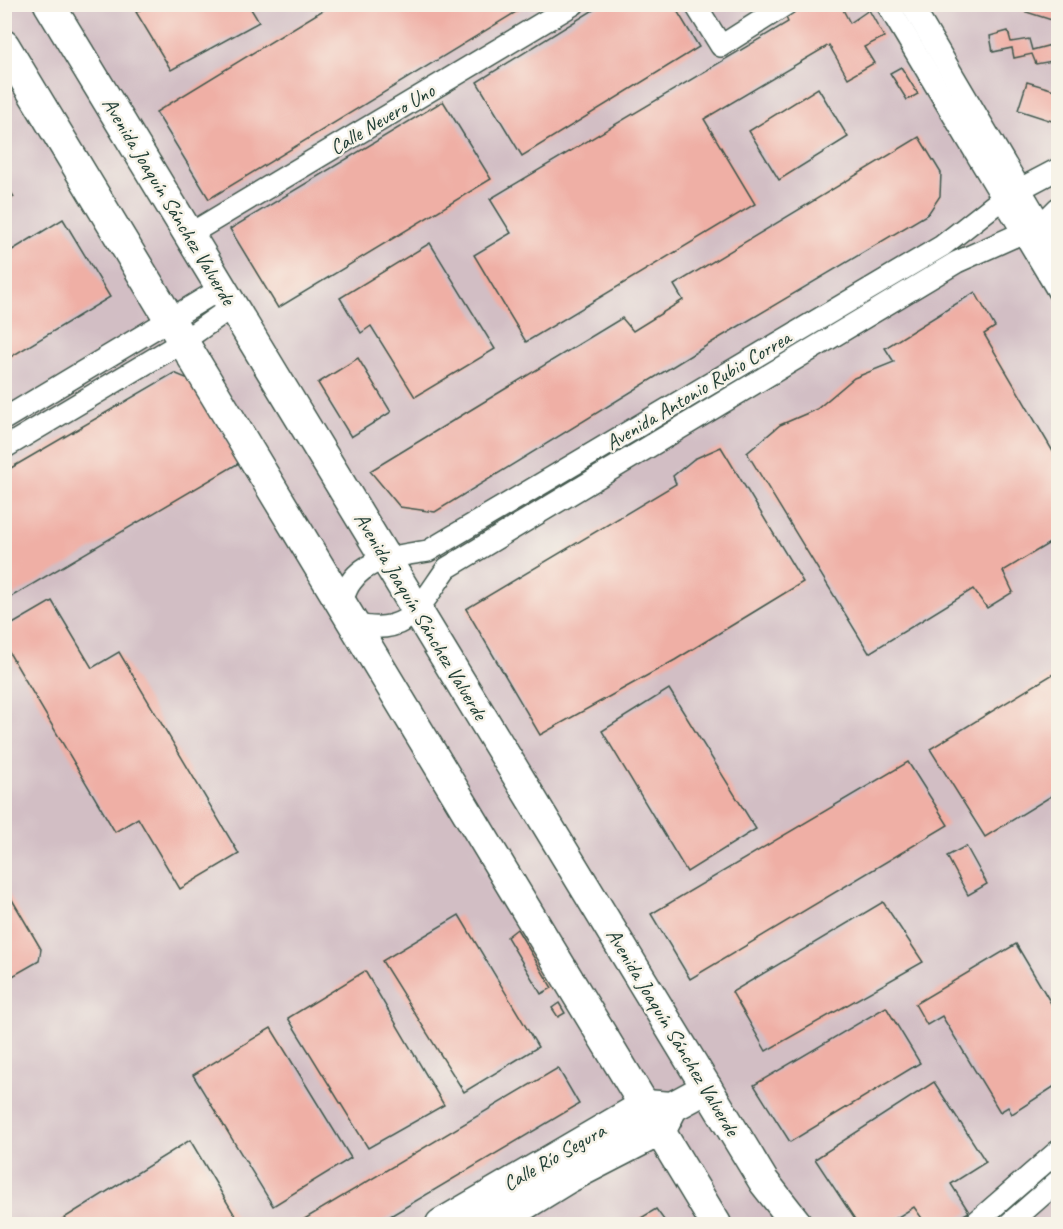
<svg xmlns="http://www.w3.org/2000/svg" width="1063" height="1229" viewBox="0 0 1063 1229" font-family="Caveat,sans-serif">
<rect width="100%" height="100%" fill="#f7f3e8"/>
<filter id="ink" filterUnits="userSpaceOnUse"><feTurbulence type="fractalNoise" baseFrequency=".0167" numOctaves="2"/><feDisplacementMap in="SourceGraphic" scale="12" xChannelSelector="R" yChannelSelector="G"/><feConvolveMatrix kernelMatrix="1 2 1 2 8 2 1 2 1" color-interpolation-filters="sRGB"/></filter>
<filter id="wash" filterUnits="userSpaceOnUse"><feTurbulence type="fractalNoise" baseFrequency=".008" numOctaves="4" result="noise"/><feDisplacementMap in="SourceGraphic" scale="24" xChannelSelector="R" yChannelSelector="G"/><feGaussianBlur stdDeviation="1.35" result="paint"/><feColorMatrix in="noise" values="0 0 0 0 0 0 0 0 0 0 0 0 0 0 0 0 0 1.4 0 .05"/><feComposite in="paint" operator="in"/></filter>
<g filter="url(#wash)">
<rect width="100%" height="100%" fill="#f2e7d0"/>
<rect fill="#d2bec4" x="5" y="5" width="1053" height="1219"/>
<g id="blocks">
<g fill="#efafa5">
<path d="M150 4H248L259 22 171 70 136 12Z"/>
<path d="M333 4H529L209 199 156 112Z"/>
<path d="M603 4H673L699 47 522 156 477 82Z"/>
<path d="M803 4H840L850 23 869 10 884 37 864 47 874 63 848 78 829 45 704 119 755 204 526 342 474 255 511 233 490 199 788 22 785 15Z"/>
<path d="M1005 4H1058V22L1004 5Z"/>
<path d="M1008 31 1011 42 1029 39 1032 50 1051 45 1053 55 1058 54V73L1052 61 1036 64 1032 54 1014 58 1012 48 993 52 990 36Z"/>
<path d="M901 67 918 94 907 100 890 73Z"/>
<path d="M1027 82 1058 91V123L1018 110Z"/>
<path d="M818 88 848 137 779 180 749 131Z"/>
<path d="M443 101 491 179 278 308 230 229Z"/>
<path d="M919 137 941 173 940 196 928 214 719 338 435 512 400 507 370 471 622 318 633 331 683 300 674 285Z"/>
<path d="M4 181 14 197 4 202Z"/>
<path d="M63 219 110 297 4 361V255Z"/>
<path d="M430 243 495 349 415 397 371 326 361 333 340 298Z"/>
<path d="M975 292 995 327 984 334 1058 460V538L1003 571 1013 592 987 608 973 589 869 653 747 453 780 425 817 409 854 378 894 362 885 348Z"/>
<path d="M358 358 391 412 351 437 318 383Z"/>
<path d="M174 373 191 380 239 463 4 601V472Z"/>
<path d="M721 447 803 582 675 660 540 735 466 609 676 484 673 476 694 459Z"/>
<path d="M52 601 92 668 119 652 239 854 180 889 138 818 115 832 4 644V629Z"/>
<path d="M1058 671V792L985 837 930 749Z"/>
<path d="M669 689 756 829 687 872 602 731Z"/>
<path d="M908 762 948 825 690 979 651 914Z"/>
<path d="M966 846 987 884 968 895 947 856Z"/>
<path d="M4 886 41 949 39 961 4 981Z"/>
<path d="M883 902 923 962 766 1051 732 992Z"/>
<path d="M459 915 538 1047 464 1092 382 961Z"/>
<path d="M517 929 552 988 541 994 507 937Z"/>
<path d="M1016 944 1058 1015V1084L1012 1114 1008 1107 1000 1112 942 1016 927 1025 915 1004Z"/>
<path d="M365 971 444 1105 368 1148 288 1018Z"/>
<path d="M559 1003 565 1013 558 1017 552 1008Z"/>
<path d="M886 1007 920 1063 790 1142 754 1085Z"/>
<path d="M271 1028 351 1158 273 1206 193 1075Z"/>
<path d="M558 1068 579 1104 377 1224H296Z"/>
<path d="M934 1082 986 1162 951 1184 969 1212 948 1224H926L914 1207 887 1224H858L815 1159Z"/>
<path d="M190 1140 240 1224H64L61 1220Z"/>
<path d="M656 1209 667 1224H631Z"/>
</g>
</g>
</g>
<g filter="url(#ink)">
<use href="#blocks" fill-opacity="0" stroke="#3f564b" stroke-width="1.5"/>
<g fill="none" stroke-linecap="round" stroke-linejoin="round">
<g stroke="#3f564b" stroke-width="24">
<g id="street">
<path d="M695 4 721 46 787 4"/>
<path d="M887 4 1058 291"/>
<path d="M911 4 1058 253"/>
<path d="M190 234 574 4"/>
<path d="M4 419 222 288"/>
<path d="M4 448 182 342 233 306"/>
<path d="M341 604C344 597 346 588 351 582 367 558 402 555 428 551L942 246 1003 198 1058 169"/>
<path d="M354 624C408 638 419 607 447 568L957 262 1042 224 1058 208"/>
<path d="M974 1224 1058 1151"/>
<path d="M1009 1224 1058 1181"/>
</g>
</g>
<g stroke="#3f564b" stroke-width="33">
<g id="secondary">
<path d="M49 4 764 1182 797 1224"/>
<path d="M4 45 716 1224"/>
<path d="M441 1224 645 1105 672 1107 707 1088"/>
<path d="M493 1224 568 1178 661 1130 670 1112"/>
</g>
</g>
<use href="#street" stroke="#fff" stroke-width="21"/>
<use href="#secondary" stroke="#fff" stroke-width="30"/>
</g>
</g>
<g text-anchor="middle" stroke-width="5" stroke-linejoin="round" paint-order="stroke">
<g font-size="21" fill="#1f3d34" stroke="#f7f3e8">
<text transform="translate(382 119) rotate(-31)" y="7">Calle Nevero Uno</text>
<text transform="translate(169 201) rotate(59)" y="7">Avenida Joaquín Sánchez Valverde</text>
<text transform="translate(698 390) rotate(-31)" y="7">Avenida Antonio Rubio Correa</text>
<text transform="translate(421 616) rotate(59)" y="7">Avenida Joaquín Sánchez Valverde</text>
<text transform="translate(673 1032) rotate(59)" y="7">Avenida Joaquín Sánchez Valverde</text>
<text transform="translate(554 1157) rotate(-30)" y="7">Calle Río Segura</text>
</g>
</g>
<rect width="1063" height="1229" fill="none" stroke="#f7f3e8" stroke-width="24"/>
</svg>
